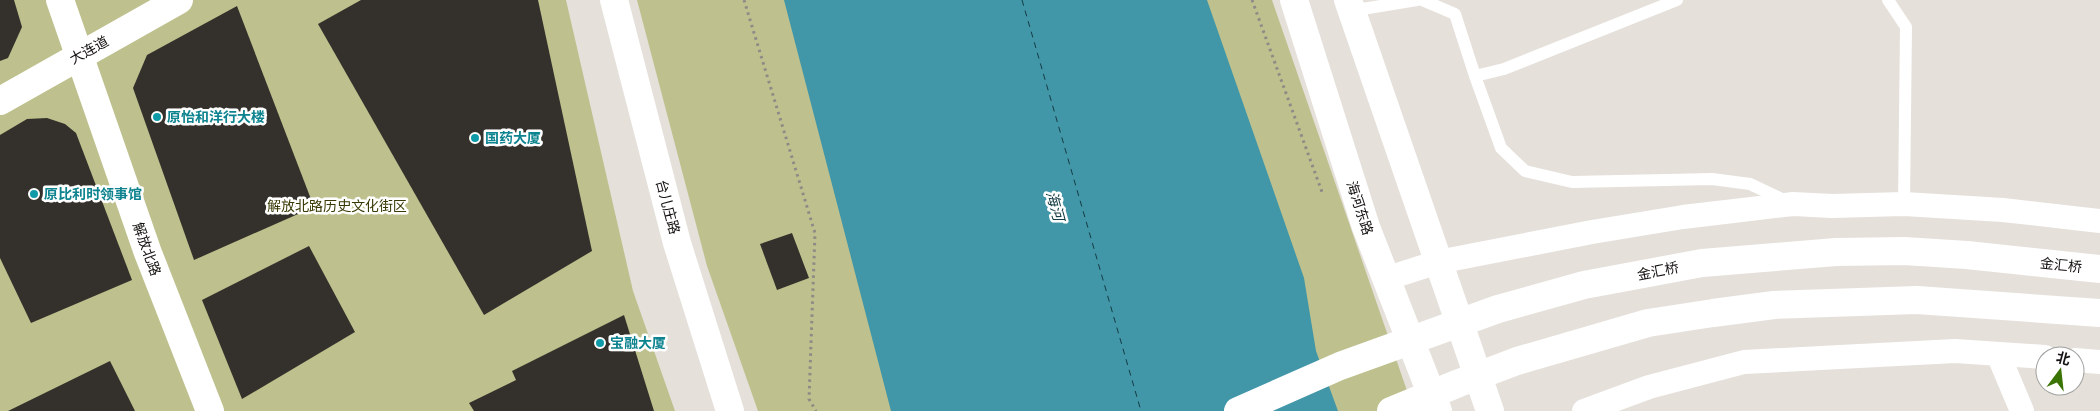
<svg xmlns="http://www.w3.org/2000/svg" width="2100" height="411" viewBox="0 0 2100 411" font-family="'Golos Text','Noto Sans SC',sans-serif">
<rect width="100%" height="100%" fill="#e5e0da"/>
<g fill="#bec18d">
<path d="M0 0H566L633 291 675 411H0Z"/>
<path d="M637 0H1272L1414 411H758L707 266Z"/>
</g>
<path fill="#4196a8" d="M784 0H1207L1304 278 1316 351 1338 411H891Z"/>
<g fill="none" stroke-linecap="round" stroke-linejoin="round">
<path stroke="#143c44" stroke-width="1" stroke-dasharray="6 5" stroke-linecap="butt" d="M1022 0 1141 411"/>
</g>
<g fill="#34312c">
<path d="M0 0H14L22 27 8 58 0 61Z"/>
<path d="M361 0H538L592 251 484 315 318 24Z"/>
<path d="M237 6 314 207 194 260 133 88 147 55Z"/>
<path d="M47 118 65 124 76 133 132 280 31 323 0 258V135L27 119Z"/>
<path d="M792 233 809 278 777 290 760 244Z"/>
<path d="M309 246 355 332 242 399 202 300Z"/>
<path d="M624 315 654 411H474L469 403 516 380 512 371Z"/>
<path d="M110 361 135 411H8Z"/>
</g>
<g fill="none" stroke-linecap="round" stroke-linejoin="round">
<g stroke="#8e8a86" stroke-width="3" stroke-dasharray="2.5 4" stroke-linecap="butt">
<path d="M744 0 815 233 809 399 816 411"/>
<path d="M1252 0 1322 192"/>
</g>
<g stroke="#fff" stroke-width="12">
<path d="M1422 0 1455 14 1475 76 1504 69 1677 0"/>
<path d="M1888 0 1906 27 1904 204"/>
<path d="M1350 11 1417 0"/>
<path d="M1475 76 1501 148 1525 171 1572 182 1712 179 1750 184 1788 202"/>
</g>
<g stroke="#fff" stroke-width="24">
<path d="M1385 279 1438 262 1592 232 1683 217 1793 204 1832 206 1904 204 2003 210 2100 221"/>
<path d="M1998 354 2022 411"/>
<path d="M2075 360 2100 362"/>
<path d="M1584 411 1649 387 1744 362 1955 351 2045 357"/>
</g>
<g stroke="#fff" stroke-width="28">
<path d="M60 0 148 253 210 411"/>
<path d="M614 0 677 243 730 411"/>
<path d="M1294 0 1366 227 1438 411"/>
<path d="M1348 0 1490 411"/>
<path d="M0 101 179 0"/>
<path d="M1238 411 1340 366 1498 309 1584 285 1702 263 1836 252 1904 251 1967 255 2100 269"/>
<path d="M1391 411 1459 383 1517 361 1648 323 1713 313 1774 305 1917 300 2100 313"/>
</g>
</g>
<g fill="#0f9aa8" stroke="#fff" stroke-width="2">
<circle cx="157" cy="117" r="5"/>
<circle cx="475" cy="138" r="5"/>
<circle cx="34" cy="194" r="5"/>
<circle cx="600" cy="343" r="5"/>
</g>
<g text-anchor="middle" stroke-width="5" stroke-linejoin="round" paint-order="stroke">
<g font-size="14" fill="#151311" stroke="#fff">
<text transform="translate(89 50) rotate(-29)" y="5">大连道</text>
<text transform="translate(668 207) rotate(75)" y="5">台儿庄路</text>
<text transform="translate(1360 208) rotate(72)" y="5">海河东路</text>
<text transform="translate(147 249) rotate(70)" y="5">解放北路</text>
<text transform="translate(2061 265) rotate(6)" y="5">金汇桥</text>
<text transform="translate(1658 271) rotate(-11)" y="5">金汇桥</text>
</g>
<g font-size="14" font-weight="bold" fill="#0d838f" stroke="#fff" text-anchor="start">
<text x="167" y="122">原怡和洋行大楼</text>
<text x="485" y="143">国药大厦</text>
<text x="44" y="199">原比利时领事馆</text>
<text x="610" y="348">宝融大厦</text>
</g>
<g font-size="14" fill="#383904" stroke="#fff">
<text x="337" y="211">解放北路历史文化街区</text>
</g>
<g font-size="15" font-style="italic" fill="#143c44" stroke="#fff">
<text transform="translate(1055 206) rotate(75)" y="5">海河</text>
</g>
</g>
<g transform="translate(2060 371) rotate(15)"><circle r="24" fill="#ffffff" stroke="#a1a1a0"/>
<path d="M0-4L9 19L0 12L-9 19Z" fill="#3a7405"/>
<text y="-8" font-size="14" font-weight="bold" text-anchor="middle" fill="#151311">北</text>
</g>
</svg>
